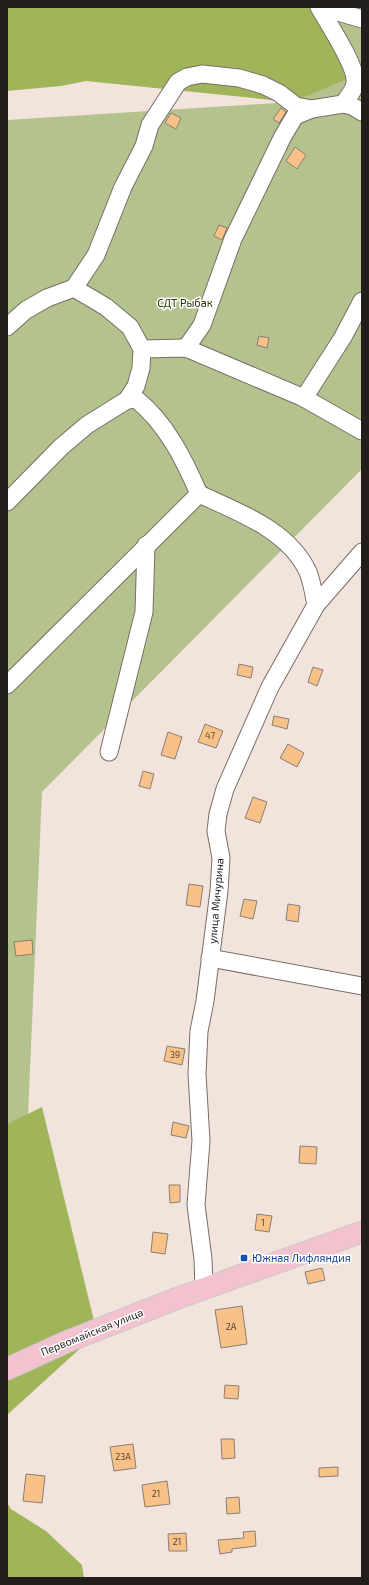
<svg xmlns="http://www.w3.org/2000/svg" width="369" height="1585" viewBox="0 0 369 1585" font-family="'Exo 2',sans-serif">
<rect width="100%" height="100%" fill="#f2e4dc"/>
<path fill="#b4c28d" d="M320 7H362V469L42 792 21 1279 7 1282V120L292 102Z"/>
<g fill="#a0b55a">
<path d="M7 7H320L357 75 292 102 86 81 61 86 7 91Z"/>
<path d="M42 1107 95 1325 85 1344 7 1415V1124Z"/>
<path d="M7 1503 11 1509 46 1531 82 1565 84 1578H7Z"/>
</g>
<g fill="#f8c188" stroke="#897f75">
<path d="M281 108 286 112 279 123 273 119Z"/>
<path d="M171 113 181 118 176 129 165 123Z"/>
<path d="M295 147 306 155 297 169 286 161Z"/>
<path d="M219 225 227 228 222 240 214 236Z"/>
<path d="M259 336 269 338 267 348 257 345Z"/>
<path d="M239 664 253 667 251 678 237 675Z"/>
<path d="M313 667 323 670 317 686 308 682Z"/>
<path d="M274 716 289 719 287 729 272 725Z"/>
<path d="M205 724 223 731 216 748 198 742Z"/>
<path d="M168 732 182 737 175 759 161 755Z"/>
<path d="M288 744 304 753 297 767 280 758Z"/>
<path d="M143 771 154 774 150 789 139 786Z"/>
<path d="M253 797 267 802 260 823 245 818Z"/>
<path d="M189 884 203 886 200 907 186 905Z"/>
<path d="M244 899 257 901 253 919 240 916Z"/>
<path d="M288 904 300 906 298 922 286 920Z"/>
<path d="M32 940 33 954 16 956 14 942Z"/>
<path d="M167 1046 185 1049 182 1065 164 1061Z"/>
<path d="M173 1122 189 1126 186 1138 171 1135Z"/>
<path d="M300 1146 317 1147 316 1164 299 1163Z"/>
<path d="M169 1185H180V1202L170 1203Z"/>
<path d="M257 1214 272 1216 269 1232 255 1230Z"/>
<path d="M153 1232 168 1234 165 1254 151 1252Z"/>
<path d="M322 1268 325 1280 308 1284 305 1272Z"/>
<path d="M242 1306 247 1344 221 1348 215 1310Z"/>
<path d="M225 1385 239 1386 238 1399 224 1398Z"/>
<path d="M221 1439H234L235 1458 222 1459Z"/>
<path d="M133 1444 136 1468 114 1471 110 1447Z"/>
<path d="M338 1467V1476L319 1477V1468Z"/>
<path d="M26 1474 45 1476 42 1503 23 1501Z"/>
<path d="M167 1481 170 1504 145 1507 142 1485Z"/>
<path d="M239 1497 240 1513 227 1514 226 1498Z"/>
<path d="M255 1531 256 1546 232 1549V1552L220 1554 218 1540 244 1538 243 1532Z"/>
<path d="M186 1533 187 1551H169L168 1534Z"/>
</g>
<g fill="none" stroke-linecap="round" stroke-linejoin="round">
<g stroke="#7a6d66" stroke-width="19">
<g id="minor">
<path d="M319 7C328 23 355 64 355 80 356 89 348 97 343 104"/>
<path d="M321 7 362 19"/>
<path d="M7 327 26 310 47 298 74 288 96 255 123 187 144 146 150 125 178 82 187 77 202 74 239 78 263 85 279 93 296 106 312 109 343 104 352 106 362 112"/>
<path d="M186 348 202 325 233 239 283 136 295 116 312 109"/>
<path d="M142 349 186 348 304 398 362 431"/>
<path d="M304 398 343 337 362 301"/>
<path d="M127 400 136 399C166 423 184 459 199 494"/>
<path d="M7 502 61 447 87 425 127 400 136 386 141 368 142 349 130 327 106 307 74 288"/>
<path d="M7 685 199 494C238 512 289 530 308 572 312 582 314 595 316 605"/>
<path d="M109 752 144 612 146 545"/>
<path d="M210 958 362 986"/>
<path d="M204 1289 203 1259 196 1205 201 1141 197 1074 199 1031 205 1001 219 891 221 858 216 831 218 814 225 789 270 687 316 605 362 552"/>
</g>
</g>
<g stroke="#cac9c8" stroke-width="23">
<path id="major" d="M7 1369 66 1342 178 1298 362 1232"/>
</g>
<use href="#minor" stroke="#fff" stroke-width="17"/>
<use href="#major" stroke="#f2c2cf" stroke-width="21"/>
</g>
<rect fill="#1a4fb4" stroke="#fff" stroke-width="1.5" x="240" y="1254" width="8" height="8" rx="2"/>
<g text-anchor="middle" stroke-width="3" stroke-linejoin="round" paint-order="stroke">
<g font-size="9" fill="#584736">
<text x="210" y="739">47</text>
<text x="175" y="1058">39</text>
<text x="263" y="1226">1</text>
<text x="231" y="1330">2А</text>
<text x="123" y="1460">23А</text>
<text x="156" y="1497">21</text>
<text x="177" y="1545">21</text>
</g>
<g font-size="11" fill="#2b340c" stroke="#fff">
<text x="185" y="307">СДТ Рыбак</text>
</g>
<g font-size="11" fill="#231e1b" stroke="#fff">
<text transform="translate(216 901) rotate(-85)" y="4">улица Мичурина</text>
<text transform="translate(92 1332) rotate(-22)" y="4">Первомайская улица</text>
</g>
<g font-size="11" fill="#164399" stroke="#fff" text-anchor="start">
<text x="252" y="1262">Южная Лифляндия</text>
</g>
</g>
<rect width="369" height="1585" fill="none" stroke="#231e1b" stroke-width="16"/>
</svg>
